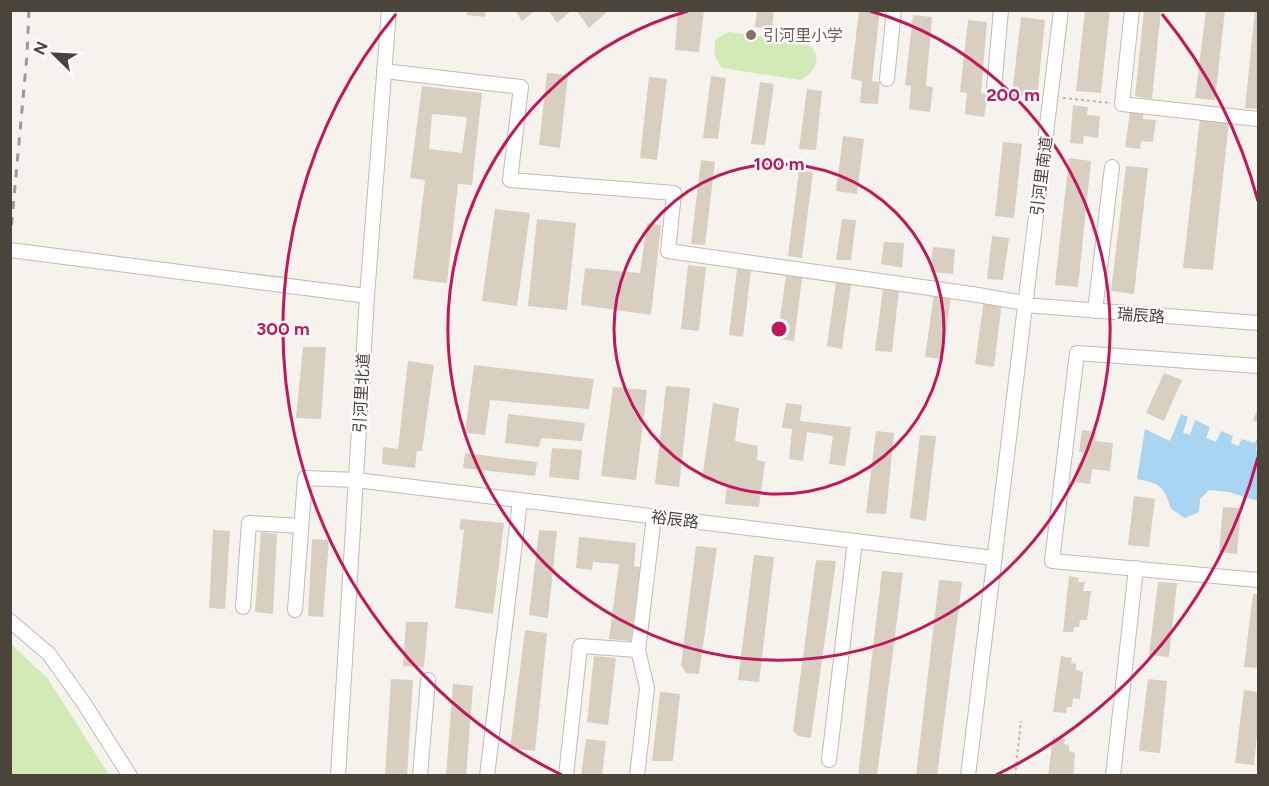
<svg xmlns="http://www.w3.org/2000/svg" width="1269" height="786" viewBox="0 0 1269 786" font-family="Figtree,'Noto Sans SC',sans-serif">
<rect width="100%" height="100%" fill="#f6f3ec"/>
<g fill="#d2eab5">
<path d="M729 32 806 43C824 54 817 71 801 80L722 68C714 58 713 52 716 39Z"/>
<path d="M11 644 48 679 109 775H11Z"/>
</g>
<path fill="#a9d4f2" d="M1181 414 1188 417 1183 433 1190 435 1195 420 1210 427 1206 438 1216 442 1221 431 1233 436 1231 443 1238 446 1242 439 1254 443 1258 438 1256 450 1258 451V501L1229 492 1209 490 1200 499 1199 512 1185 518 1171 509C1163 485 1161 484 1137 479L1145 429 1170 441Z"/>
<g fill="#d8cfc1" fill-rule="evenodd">
<path d="M467 10H486L485 17 467 15Z"/>
<path d="M515 10H536L522 21Z"/>
<path d="M548 10H572L557 23Z"/>
<path d="M576 10H609L589 28Z"/>
<path d="M678 10H704L699 52 675 50Z"/>
<path d="M757 10H774L772 28 755 27Z"/>
<path d="M859 10H880L872 81 880 82 878 104 860 103 862 81 851 79Z"/>
<path d="M1085 10H1110L1101 93 1076 91Z"/>
<path d="M1144 10H1161L1152 99 1135 96Z"/>
<path d="M1206 10H1225L1215 100 1195 98Z"/>
<path d="M1255 10H1258V109L1245 108Z"/>
<path d="M913 15 932 17 926 86 933 87 930 112 909 109 911 86 905 85Z"/>
<path d="M1021 17 1045 20 1037 98 1012 95Z"/>
<path d="M968 20 987 22 981 93 988 94 984 117 965 114 967 93 960 92Z"/>
<path d="M547 73 568 75 560 148 539 145Z"/>
<path d="M711 76 726 78 718 139 703 138Z"/>
<path d="M649 77 667 79 657 160 640 158Z"/>
<path d="M760 82 774 84 765 145 751 144Z"/>
<path d="M422 86 482 93 472 185 458 184 447 283 413 279 425 180 410 178ZM432 114 467 117 462 153 429 149Z"/>
<path d="M807 89 822 91 816 150 799 149Z"/>
<path d="M1073 105 1088 107 1087 115 1100 116 1098 138 1084 136 1083 144 1070 143Z"/>
<path d="M1130 112 1143 114V119L1156 120 1153 142 1141 141 1140 149 1125 147Z"/>
<path d="M1200 118 1229 121 1213 270 1183 268Z"/>
<path d="M843 136 864 139 857 194 836 191Z"/>
<path d="M1003 142 1022 144 1014 218 995 216Z"/>
<path d="M1069 158 1091 161 1078 287 1055 285Z"/>
<path d="M701 160 715 162 705 245 691 244Z"/>
<path d="M1126 166 1148 168 1134 294 1111 291Z"/>
<path d="M799 170 813 172 802 258 788 256Z"/>
<path d="M495 209 530 213 517 306 482 301Z"/>
<path d="M537 219 576 223 567 310 528 306Z"/>
<path d="M842 219 856 220 851 260H836Z"/>
<path d="M647 223 661 225 651 315 581 305 585 268 640 273Z"/>
<path d="M992 236 1009 238 1003 280 987 279Z"/>
<path d="M884 242 904 243 902 268 881 264Z"/>
<path d="M933 247 955 249 953 274 930 272Z"/>
<path d="M688 265 706 267 699 331 681 329Z"/>
<path d="M737 269 751 270 743 337 729 335Z"/>
<path d="M786 276 802 278 794 341 777 339Z"/>
<path d="M836 282 851 284 842 349 827 346Z"/>
<path d="M883 288 899 290 892 352 875 351Z"/>
<path d="M934 294 951 296 942 359 925 357Z"/>
<path d="M984 300 1002 302 994 367 975 364Z"/>
<path d="M303 347H326L321 419 296 418Z"/>
<path d="M408 361 434 365 422 451H417L415 468 382 464 383 447 398 449Z"/>
<path d="M474 365 594 379 589 409 490 400 485 435 465 433Z"/>
<path d="M1164 373 1182 380 1164 421 1146 413Z"/>
<path d="M666 386 690 388 679 487 655 484Z"/>
<path d="M613 387 647 390 636 480 601 476Z"/>
<path d="M713 403 739 408 735 441 758 446 757 460 765 462 759 507 725 504 727 484 702 479Z"/>
<path d="M786 403 802 405 800 421 851 427 845 466 829 464 833 436 807 432 803 461 789 459 792 429 782 428Z"/>
<path d="M1258 408V423L1253 420Z"/>
<path d="M508 414 585 423 582 441 541 438 539 447 505 443Z"/>
<path d="M1082 430 1096 432 1095 441 1113 443 1110 471 1092 469 1090 484 1076 482 1078 463H1084L1085 453 1079 452Z"/>
<path d="M876 431 894 433 886 514 866 513Z"/>
<path d="M920 435 936 436 926 521 910 518Z"/>
<path d="M552 448 582 450 579 480 549 477Z"/>
<path d="M465 453 537 462 535 476 463 468Z"/>
<path d="M1134 496 1155 499 1149 547 1128 545Z"/>
<path d="M1223 507 1241 508 1237 554 1219 552Z"/>
<path d="M461 519 504 523 493 614 455 608 464 530 459 529Z"/>
<path d="M213 530 230 531 225 609 209 608Z"/>
<path d="M539 530 557 531 548 618 529 615Z"/>
<path d="M261 532 277 534 273 614 255 612Z"/>
<path d="M579 537 636 543 634 566 640 567 631 641 609 639 619 564 593 562 592 570 576 568Z"/>
<path d="M312 539 329 540 323 617 308 616Z"/>
<path d="M696 546 717 548 699 674 686 673 681 665Z"/>
<path d="M754 555 774 557 759 682 738 680Z"/>
<path d="M816 560 836 561 811 738 798 736 793 731Z"/>
<path d="M882 571 903 573 877 776H858Z"/>
<path d="M1069 576 1079 578 1078 582H1085L1083 591H1091L1087 620H1080L1079 627H1074L1073 632H1063Z"/>
<path d="M939 580 962 582 937 776H916Z"/>
<path d="M1158 582 1177 583 1169 657 1149 655Z"/>
<path d="M1253 594H1258V668L1244 667Z"/>
<path d="M406 622H428L424 667 403 666Z"/>
<path d="M525 630 547 633 535 751 510 748Z"/>
<path d="M594 656 616 658 608 725 587 722Z"/>
<path d="M1061 656 1072 658 1071 663 1076 664V670L1083 672 1080 699 1073 698 1072 707H1067L1066 713 1053 712Z"/>
<path d="M391 679 413 680 407 776H385Z"/>
<path d="M1148 679 1167 681 1160 753 1139 751Z"/>
<path d="M453 684 473 686 466 776H446Z"/>
<path d="M1244 690 1258 692V727L1254 765 1235 763Z"/>
<path d="M660 692 680 694 673 761H652Z"/>
<path d="M1053 737 1065 739 1064 744 1069 745V751L1075 753 1073 776H1048Z"/>
<path d="M586 739 606 741 602 776H581Z"/>
</g>
<g fill="none" stroke-linecap="round" stroke-linejoin="round">
<g stroke="#c2bbae" stroke-width="16">
<g id="minor">
<path d="M1132 10 1122 104 1258 119"/>
<path d="M384 71 521 87 510 180 674 193 668 251 972 294 1024 303"/>
<path d="M887 79 894 10"/>
<path d="M994 89 1001 10"/>
<path d="M10 250 367 296"/>
<path d="M1024 305 1258 323"/>
<path d="M1095 311 1112 167"/>
<path d="M1258 366 1077 353 1052 561 1258 580"/>
<path d="M243 607 249 523 301 526"/>
<path d="M295 610 305 478 356 480 994 558"/>
<path d="M10 621 49 654 85 705 130 776"/>
<path d="M829 760 855 541"/>
<path d="M338 776 367 296 389 10"/>
<path d="M420 776 428 680"/>
<path d="M487 776 520 501"/>
<path d="M566 776 580 646 638 650 654 517"/>
<path d="M637 776 647 688 638 650"/>
<path d="M968 776 1061 10"/>
<path d="M1113 776 1136 568"/>
</g>
</g>
<g stroke="#c4b79f" stroke-width="2" stroke-dasharray="3 3" stroke-linecap="butt">
<path d="M1063 98 1111 103"/>
<path d="M1015 776 1021 721"/>
</g>
<use href="#minor" stroke="#fff" stroke-width="14"/>
<path stroke="#9a9a9a" stroke-width="3" stroke-dasharray="8 8" stroke-linecap="butt" d="M10 241 27 55 29 10"/>
</g>
<g fill="none" stroke="#c2185b" stroke-width="3">
<circle cx="779" cy="329" r="165"/>
<path d="M870 11A331 331 0 1 1 688 11"/>
<path d="M1258 457A496 496 0 0 1 996 775M562 775A496 496 0 0 1 396 14M1162 14A496 496 0 0 1 1258 201"/>
</g>
<circle fill="#8d6e63" stroke="#fff" stroke-width="2" cx="751" cy="35" r="6"/>
<g text-anchor="middle" stroke-width="4.5" stroke-linejoin="round" paint-order="stroke">
<g font-size="16" fill="#785e54" stroke="#fff" text-anchor="start">
<text x="763" y="41">引河里小学</text>
</g>
<g font-size="16" fill="#4b4439" stroke="#fff">
<text transform="translate(1041 176) rotate(-83)" y="6">引河里南道</text>
<text transform="translate(1141 315) rotate(4)" y="6">瑞辰路</text>
<text transform="translate(361 393) rotate(-87)" y="6">引河里北道</text>
<text transform="translate(675 519) rotate(7)" y="6">裕辰路</text>
</g>
</g>
<circle cx="779" cy="329" r="9" fill="#c2185b" stroke="#fff" stroke-width="3"/>
<g font-size="18" text-anchor="middle" font-weight="bold" fill="#c2185b" stroke="#fff" stroke-width="4.5" stroke-linejoin="round" paint-order="stroke">
<text x="1013" y="101">200 m</text>
<text x="779" y="170">100 m</text>
<text x="283" y="335">300 m</text>
</g>
<rect width="1269" height="786" fill="none" stroke="#4b4439" stroke-width="24"/>
<g transform="translate(54 54) rotate(294)" stroke="#ffffff" stroke-width="4.5" paint-order="stroke">
<path d="M0-4.5L10 22L0 15L-10 22Z" fill="#4b4439"/>
<text y="-9" font-size="16" font-weight="bold" text-anchor="middle" fill="#4b4439">N</text>
</g>
</svg>
